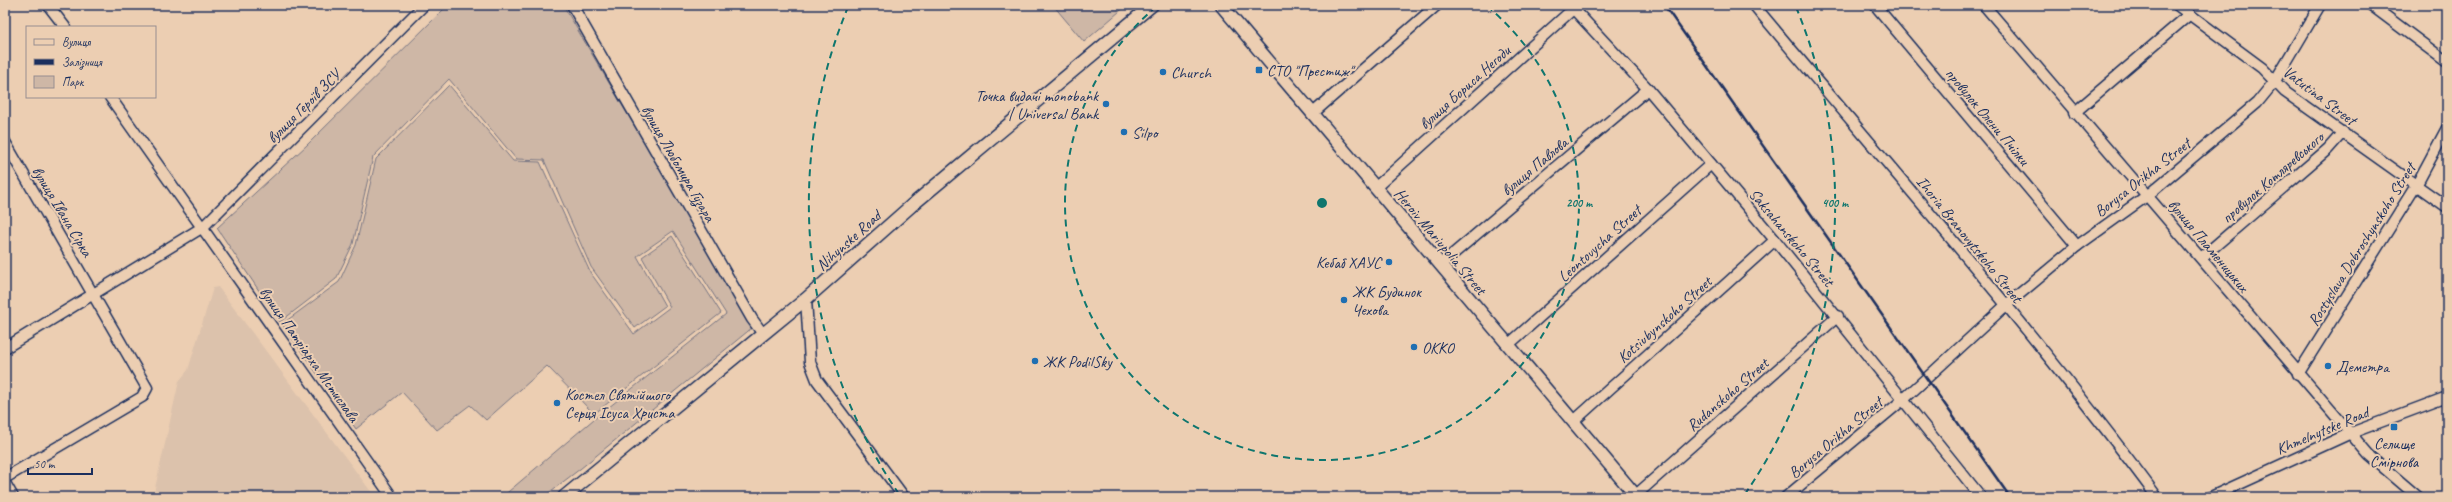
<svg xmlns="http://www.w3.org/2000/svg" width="2452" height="502" viewBox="0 0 2452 502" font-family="Caveat,sans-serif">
<rect width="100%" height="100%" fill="#ecceb2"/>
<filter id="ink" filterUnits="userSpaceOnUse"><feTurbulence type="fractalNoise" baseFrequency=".025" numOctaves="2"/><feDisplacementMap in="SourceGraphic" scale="8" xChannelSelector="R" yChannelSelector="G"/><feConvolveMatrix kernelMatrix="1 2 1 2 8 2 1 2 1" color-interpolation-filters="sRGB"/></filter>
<g filter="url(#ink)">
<path fill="#dcc2ac" d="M218 287 375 497H153L179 381 188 370 213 288Z"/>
<g fill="#ceb7a6" stroke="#747382">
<path d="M448 5H563L753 327 580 469 543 497H502L594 419 726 314 673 231 637 256 665 306 635 328 591 267 544 160 516 159 449 79 373 157 353 244 336 279 280 322 217 228 307 145Z"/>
<path d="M1053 5H1127L1084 42Z"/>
<path d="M449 85 513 161 540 162 590 272 634 334 670 307 642 257 672 236 721 313 594 414 547 366 486 420 470 405 437 430 402 392 356 429 282 324 339 282 356 245 376 159Z"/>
</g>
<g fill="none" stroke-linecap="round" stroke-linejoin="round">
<g stroke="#1b2f5e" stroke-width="13">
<g id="minor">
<path d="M48 5 65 27"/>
<path d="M572 5 752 319 763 334"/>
<path d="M1570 5 1648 89 1775 240 1981 497"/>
<path d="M1754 5C1890 168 2031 327 2157 497"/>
<path d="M1875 5 2077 246"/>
<path d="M1984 5 2369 455 2418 497"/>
<path d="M2177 5 2262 68 2285 92 2447 207"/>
<path d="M2371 5 2447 62"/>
<path d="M110 97 392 497"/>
<path d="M2074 113 2190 14"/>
<path d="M1312 114 1437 5"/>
<path d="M5 142 147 388 142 397 5 478"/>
<path d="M1375 188 1573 9"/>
<path d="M2201 258 2328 149 2343 132"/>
<path d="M1440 265 1648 89"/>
<path d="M806 299 810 362 817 380 904 497"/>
<path d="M1508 345 1711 164"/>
<path d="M5 348 203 227 424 5"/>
<path d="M2298 374 2417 184 2447 128"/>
<path d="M1574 421 1775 240"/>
<path d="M5 483 13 497"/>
<path d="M1636 495 1838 316"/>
<path d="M1786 497 1904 399 2005 306 2077 246 2148 195 2257 103 2275 81 2320 5"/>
<path d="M2211 497 2351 433 2447 397"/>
</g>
</g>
<g stroke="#1b2f5e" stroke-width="15">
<g id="major">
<path d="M1221 5 1637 497"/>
<path d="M564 497 806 299 911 206 1152 5"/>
</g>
</g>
<use href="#minor" stroke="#ecceb2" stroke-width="10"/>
<use href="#major" stroke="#ecceb2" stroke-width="12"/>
<path stroke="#1b2f5e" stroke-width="2.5" d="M1664 5 2010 497"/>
</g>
</g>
<g fill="none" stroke="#0f766e" stroke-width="2" stroke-dasharray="7 5">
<path d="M1487 6A257 257 0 1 1 1157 6"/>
<path d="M899 494A513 513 0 0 1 848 7M1796 7A513 513 0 0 1 1745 494"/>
</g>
<g fill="#1f6fb2" stroke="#ecceb2" stroke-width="1.5">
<rect x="1255" y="66" width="8" height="8" rx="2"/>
<circle cx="1163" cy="72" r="4"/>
<circle cx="1106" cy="104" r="4"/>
<circle cx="1124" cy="132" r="4"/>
<circle cx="1389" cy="262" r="4"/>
<circle cx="1344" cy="300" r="4"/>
<circle cx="1414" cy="347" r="4"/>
<circle cx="1035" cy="361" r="4"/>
<circle cx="2328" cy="366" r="4"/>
<circle cx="557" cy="403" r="4"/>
<rect x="2390" y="423" width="8" height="8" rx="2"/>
</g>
<g text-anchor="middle" stroke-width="4" stroke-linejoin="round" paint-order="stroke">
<g font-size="16" fill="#1b2f5e" stroke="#ecceb2" text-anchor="start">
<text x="1267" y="76">СТО "Престиж"</text>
<text x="1171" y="78">Church</text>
<text x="1098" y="101" text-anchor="end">Точка видачі monobank<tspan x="1098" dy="18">| Universal Bank</tspan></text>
<text x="1132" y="138">Silpo</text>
<text x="1381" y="268" text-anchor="end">Кебаб ХАУС</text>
<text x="1352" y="297">ЖК Будинок<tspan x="1352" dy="18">Чехова</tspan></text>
<text x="1422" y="353">OKKO</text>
<text x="1043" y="367">ЖК PodilSky</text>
<text x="2336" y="372">Деметра</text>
<text x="565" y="400">Костел Святійшого<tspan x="565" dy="18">Серця Ісуса Христа</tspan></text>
<text x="2394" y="449" text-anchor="middle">Селище<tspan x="2394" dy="18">Смірнова</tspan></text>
</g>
<g font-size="16" fill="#1b2f5e" stroke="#ecceb2">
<text transform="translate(1464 87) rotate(-42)" y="6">вулиця Бориса Негоди</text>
<text transform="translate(2320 95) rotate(37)" y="6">Vatutina Street</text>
<text transform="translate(303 106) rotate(-45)" y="6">вулиця Героїв ЗСУ</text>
<text transform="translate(1988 116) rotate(50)" y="6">провулок Олени Пчілки</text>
<text transform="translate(679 163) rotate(60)" y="6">вулиця Любомира Гузара</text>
<text transform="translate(1534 166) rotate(-40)" y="6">вулиця Павлова</text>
<text transform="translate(2142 177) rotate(-38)" y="6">Borysa Orikha Street</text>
<text transform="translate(2272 177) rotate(-41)" y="6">провулок Котляревського</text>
<text transform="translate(63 211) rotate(59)" y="6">вулиця Івана Сірка</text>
<text transform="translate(1792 237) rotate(50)" y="6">Saksahanskoho Street</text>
<text transform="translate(1970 239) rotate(51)" y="6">Ihoria Branovytskoho Street</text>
<text transform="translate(848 240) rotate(-42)" y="6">Nihynske Road</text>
<text transform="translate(1441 241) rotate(50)" y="6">Heroiv Mariupolia Street</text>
<text transform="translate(1599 243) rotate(-42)" y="6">Leontovycha Street</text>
<text transform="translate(2361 244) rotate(-58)" y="6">Rostyslava Dobroshynskoho Street</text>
<text transform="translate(2209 245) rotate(50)" y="6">вулиця Пламеницьких</text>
<text transform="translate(1664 319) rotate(-42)" y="6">Kotsiubynskoho Street</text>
<text transform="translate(310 354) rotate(55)" y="6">вулиця Патріарха Мстислава</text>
<text transform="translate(1727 394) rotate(-41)" y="6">Rudanskoho Street</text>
<text transform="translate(2322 430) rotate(-23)" y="6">Khmelnytske Road</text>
<text transform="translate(1835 437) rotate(-40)" y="6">Borysa Orikha Street</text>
</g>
</g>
<circle cx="1322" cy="203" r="6" fill="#0f766e" stroke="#ecceb2" stroke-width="2"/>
<g font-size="12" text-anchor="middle" font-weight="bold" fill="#0f766e" stroke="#ecceb2" stroke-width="4" stroke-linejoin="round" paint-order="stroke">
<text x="1579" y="207">200 m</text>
<text x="1835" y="207">400 m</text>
</g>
<rect width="2452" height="502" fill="none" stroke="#ecceb2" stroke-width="20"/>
<rect x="10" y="10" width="2432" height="482" fill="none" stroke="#1b2f5e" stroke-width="1.5" filter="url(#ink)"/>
<rect x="26" y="26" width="130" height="72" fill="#ecceb2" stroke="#988e90"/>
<rect x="34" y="39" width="20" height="6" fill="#ecceb2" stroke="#988e90"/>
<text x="62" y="46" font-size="12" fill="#1b2f5e">Вулиця</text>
<rect x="34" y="59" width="20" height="6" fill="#1b2f5e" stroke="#988e90"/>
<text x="62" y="66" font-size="12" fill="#1b2f5e">Залізниця</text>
<rect x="34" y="76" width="20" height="12" fill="#ceb7a6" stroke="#988e90"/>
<text x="62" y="86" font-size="12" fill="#1b2f5e">Парк</text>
<path d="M28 468v6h64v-6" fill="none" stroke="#1b2f5e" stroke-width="2"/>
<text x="34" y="468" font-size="12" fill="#1b2f5e" stroke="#ecceb2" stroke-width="3" paint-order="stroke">50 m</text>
</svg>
